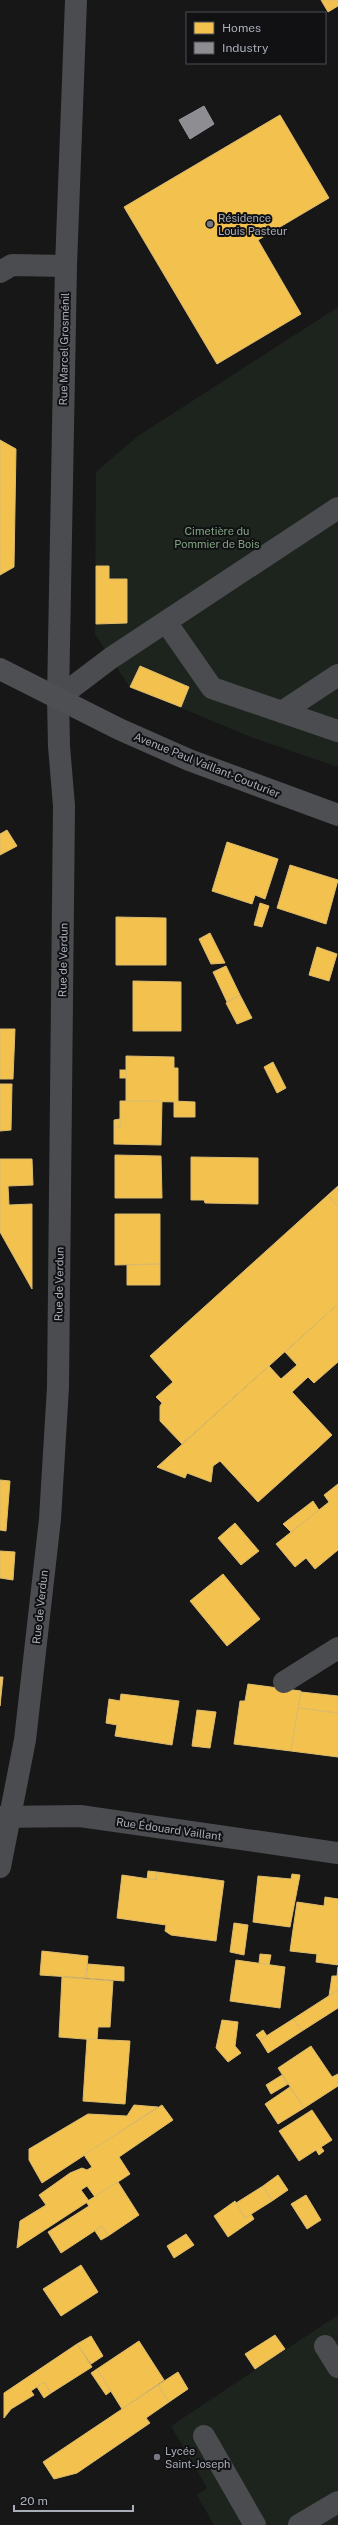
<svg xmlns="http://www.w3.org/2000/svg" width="338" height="2525" viewBox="0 0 338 2525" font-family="'Public Sans',sans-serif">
<rect width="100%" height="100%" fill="#171717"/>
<g fill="#1d241e">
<path d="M338 307V767L253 738 129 686 95 634 96 472 138 436Z"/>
<path d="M338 2315V2525H214L197 2495 207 2488 171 2426Z"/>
</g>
<g fill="#f2c14e" stroke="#dcbb6e">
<path d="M321 0H338V6L328 12Z"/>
<path d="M280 115 329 198 258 240 301 314 217 364 124 207Z"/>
<path d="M0 440 16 449 14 567 0 575Z"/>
<path d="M96 566H109V579H127V623L96 624Z"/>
<path d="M140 666 189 687 181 707 130 687Z"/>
<path d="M7 830 17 846 0 855V834Z"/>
<path d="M227 842 278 859 265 899 255 895 252 904 212 891Z"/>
<path d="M290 865 338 880 326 924 277 908Z"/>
<path d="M260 903 269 906 262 927 254 925Z"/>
<path d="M116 917 166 918V965H116Z"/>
<path d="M210 933 225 963 211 964 199 939Z"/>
<path d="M317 947 337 954 329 981 309 975Z"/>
<path d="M226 966 240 995 227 1002 213 972Z"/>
<path d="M133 981 181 982V1031H133Z"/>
<path d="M240 995 252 1018 237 1024 226 1003Z"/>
<path d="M0 1029H15L13 1079H0Z"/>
<path d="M126 1056 174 1057V1068H178V1102L126 1101Z"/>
<path d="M273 1062 286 1088 277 1093 264 1067Z"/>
<rect x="120" y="1070" width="6" height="8"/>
<path d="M0 1084H12L11 1130 0 1131Z"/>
<path d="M120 1101H162L161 1145 114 1144V1127H120Z"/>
<path d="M174 1101 195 1102V1117H174Z"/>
<path d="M120 1119V1127H114V1120Z"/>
<path d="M115 1155 161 1156 162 1198H115Z"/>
<path d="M191 1157 258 1158V1204L205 1203 204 1200H191Z"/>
<path d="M0 1159H32L33 1185 8 1186 9 1205 32 1204V1289L0 1232Z"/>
<path d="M338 1186V1207L328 1195Z"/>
<path d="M328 1195 338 1207V1304L182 1444 160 1421V1406L162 1403 156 1397 173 1382 150 1356Z"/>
<path d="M115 1214H160V1264L115 1265Z"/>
<path d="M160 1264V1285H127V1265Z"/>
<path d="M338 1304V1362L314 1383 308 1377 292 1392 332 1435 317 1449 258 1502 220 1461 213 1466 211 1482 187 1473 185 1478 157 1467 269 1366 281 1379 297 1365 285 1352Z"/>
<path d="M0 1480 10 1481 6 1531 0 1530Z"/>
<path d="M338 1484V1550L315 1569 306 1558 295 1567 276 1544 329 1502 324 1495Z"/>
<path d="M313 1501 319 1510 291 1532 283 1524Z"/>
<path d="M235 1523 259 1551 241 1565 218 1538Z"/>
<path d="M0 1551 15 1552 13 1580 0 1578Z"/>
<path d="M223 1574 260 1619 227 1646 190 1601Z"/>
<path d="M0 1677H3L0 1706Z"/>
<path d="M248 1684 301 1691 291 1751 234 1744 240 1701H245Z"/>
<path d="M301 1692 338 1696V1713L298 1708Z"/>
<path d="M121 1694 179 1701 172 1745 115 1736 117 1725 106 1723 109 1699 120 1701Z"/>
<path d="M298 1708 338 1713V1757L291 1751Z"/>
<path d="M197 1710 216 1712 210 1748 192 1746Z"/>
<path d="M148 1871 157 1872 156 1880 147 1879Z"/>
<path d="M157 1872 224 1881 216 1941 171 1935 165 1931 166 1925 117 1918 122 1875 156 1880Z"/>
<path d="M292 1874 300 1875 290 1927 253 1922 258 1876 291 1879Z"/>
<path d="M325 1897 338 1899V1965L316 1962 317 1954 290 1951 297 1902 324 1906Z"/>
<path d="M234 1923 248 1925 244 1955 230 1952Z"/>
<path d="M42 1951 88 1956 86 1978 40 1975Z"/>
<path d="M260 1954 271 1955 269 1965 259 1963Z"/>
<path d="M236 1960 285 1967 280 2008 230 2001Z"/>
<path d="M88 1964 124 1967V1981L86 1978Z"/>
<path d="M338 1967V1990L329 1996 332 1976H337Z"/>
<path d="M62 1977 113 1981 110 2027H98L97 2040 59 2037Z"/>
<path d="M338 1990V2008L302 2031 293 2019Z"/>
<path d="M293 2019 302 2031 268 2053 260 2040Z"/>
<path d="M222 2020 238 2022 235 2046 241 2053 228 2062 216 2048Z"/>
<path d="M263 2030 267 2036 260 2040 256 2035Z"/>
<path d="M87 2039 130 2041 125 2104 83 2101Z"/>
<path d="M311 2046 332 2077 338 2074V2086L304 2108 278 2068Z"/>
<path d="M282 2075 288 2084 271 2094 266 2085Z"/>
<path d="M290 2087 304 2108 278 2124 265 2104Z"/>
<path d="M134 2105 158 2107 42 2183 29 2160V2149L88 2114 127 2116Z"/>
<path d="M162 2105 173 2120 119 2157 130 2174 95 2197 87 2186 81 2190 89 2201 17 2248 20 2221 46 2205 39 2195 70 2173 82 2168 87 2170 92 2167 84 2155Z"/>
<path d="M312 2110 332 2140 321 2147 324 2151 319 2155 316 2150 299 2161 279 2131Z"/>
<path d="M278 2175 288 2190 272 2201 263 2186Z"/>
<path d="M118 2182 139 2215 108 2236 102 2226 61 2253 48 2232 89 2206 86 2202Z"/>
<path d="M263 2186 272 2201 245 2218 236 2203Z"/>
<path d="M306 2195 321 2220 307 2229 291 2204Z"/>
<path d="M235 2201 245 2218 251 2214 254 2219 228 2237 214 2216Z"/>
<path d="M102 2226 108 2236 101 2240 95 2231Z"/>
<path d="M186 2234 194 2245 174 2258 167 2246Z"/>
<path d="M81 2265 98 2292 61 2316 43 2289Z"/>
<path d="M275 2335 285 2349 255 2369 245 2354Z"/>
<path d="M91 2336 103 2356 91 2364 77 2344Z"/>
<path d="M139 2341 164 2380 122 2409 97 2369Z"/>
<path d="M77 2344 92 2367 51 2393 44 2382 31 2391 34 2395 11 2409 4 2418V2393Z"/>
<path d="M97 2369 111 2391 106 2395 91 2373Z"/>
<path d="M178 2372 188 2389 169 2402 158 2385Z"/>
<path d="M44 2382 51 2393 44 2398 37 2387Z"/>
<path d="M158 2385 169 2402 146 2418 150 2423 77 2473 54 2479 43 2462Z"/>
</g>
<path fill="#8d8d92" stroke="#95979d" d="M204 106 214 124 190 139 179 120Z"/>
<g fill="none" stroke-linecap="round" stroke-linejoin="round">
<g stroke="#4b4c50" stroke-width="22">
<path d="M0 272 12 265 66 266"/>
<path d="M166 622 212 688 338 731"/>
<path d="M58 698 111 658 338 508"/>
<path d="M282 712 338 675"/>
<path d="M284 1682 338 1648"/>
<path d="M0 1817 80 1816 338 1853"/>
<path d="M0 1867 25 1740 50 1519 58 1387 64 806 59 746 58 698 66 266 76 0"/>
<path d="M325 2346 338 2367"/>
<path d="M204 2436 255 2525"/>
<path d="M299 2525 338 2502"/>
</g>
<path stroke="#4d4f52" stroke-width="22" d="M0 669 119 729 189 760 338 815"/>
</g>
<g fill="#757880" stroke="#111113" stroke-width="1.5">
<circle cx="210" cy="224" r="4"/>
<circle cx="157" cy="2457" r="4"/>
</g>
<g text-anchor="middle" stroke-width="4" stroke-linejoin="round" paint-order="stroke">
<g font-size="11" fill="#a8adb8" stroke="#111113" text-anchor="start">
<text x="218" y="222">Résidence<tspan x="218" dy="13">Louis Pasteur</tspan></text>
<text x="165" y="2455">Lycée<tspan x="165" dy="13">Saint-Joseph</tspan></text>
</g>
<g font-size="11" fill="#a8adb8" stroke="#111113">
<text transform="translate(64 349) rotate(-89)" y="4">Rue Marcel Grosménil</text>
<text transform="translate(207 765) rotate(22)" y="4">Avenue Paul Vaillant-Couturier</text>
<text transform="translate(63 960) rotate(-89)" y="4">Rue de Verdun</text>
<text transform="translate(59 1284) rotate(-89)" y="4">Rue de Verdun</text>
<text transform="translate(40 1607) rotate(-84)" y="4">Rue de Verdun</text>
<text transform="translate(169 1829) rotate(8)" y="4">Rue Édouard Vaillant</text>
</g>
<g font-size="11" fill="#7fa381" stroke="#111113">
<text x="217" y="535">Cimetière du<tspan x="217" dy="13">Pommier de Bois</tspan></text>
</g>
</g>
<rect x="186" y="12" width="140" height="52" fill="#111113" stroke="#4d4f55"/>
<rect x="194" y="22" width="20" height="12" fill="#f2c14e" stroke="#4d4f55"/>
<text x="222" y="32" font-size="12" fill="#a8adb8">Homes</text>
<rect x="194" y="42" width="20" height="12" fill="#8d8d92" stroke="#4d4f55"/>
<text x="222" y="52" font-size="12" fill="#a8adb8">Industry</text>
<path d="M14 2505v6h119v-6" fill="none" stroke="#a8adb8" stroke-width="2"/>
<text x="20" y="2505" font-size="12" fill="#a8adb8" stroke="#111113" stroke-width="3" paint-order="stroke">20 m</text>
</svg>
